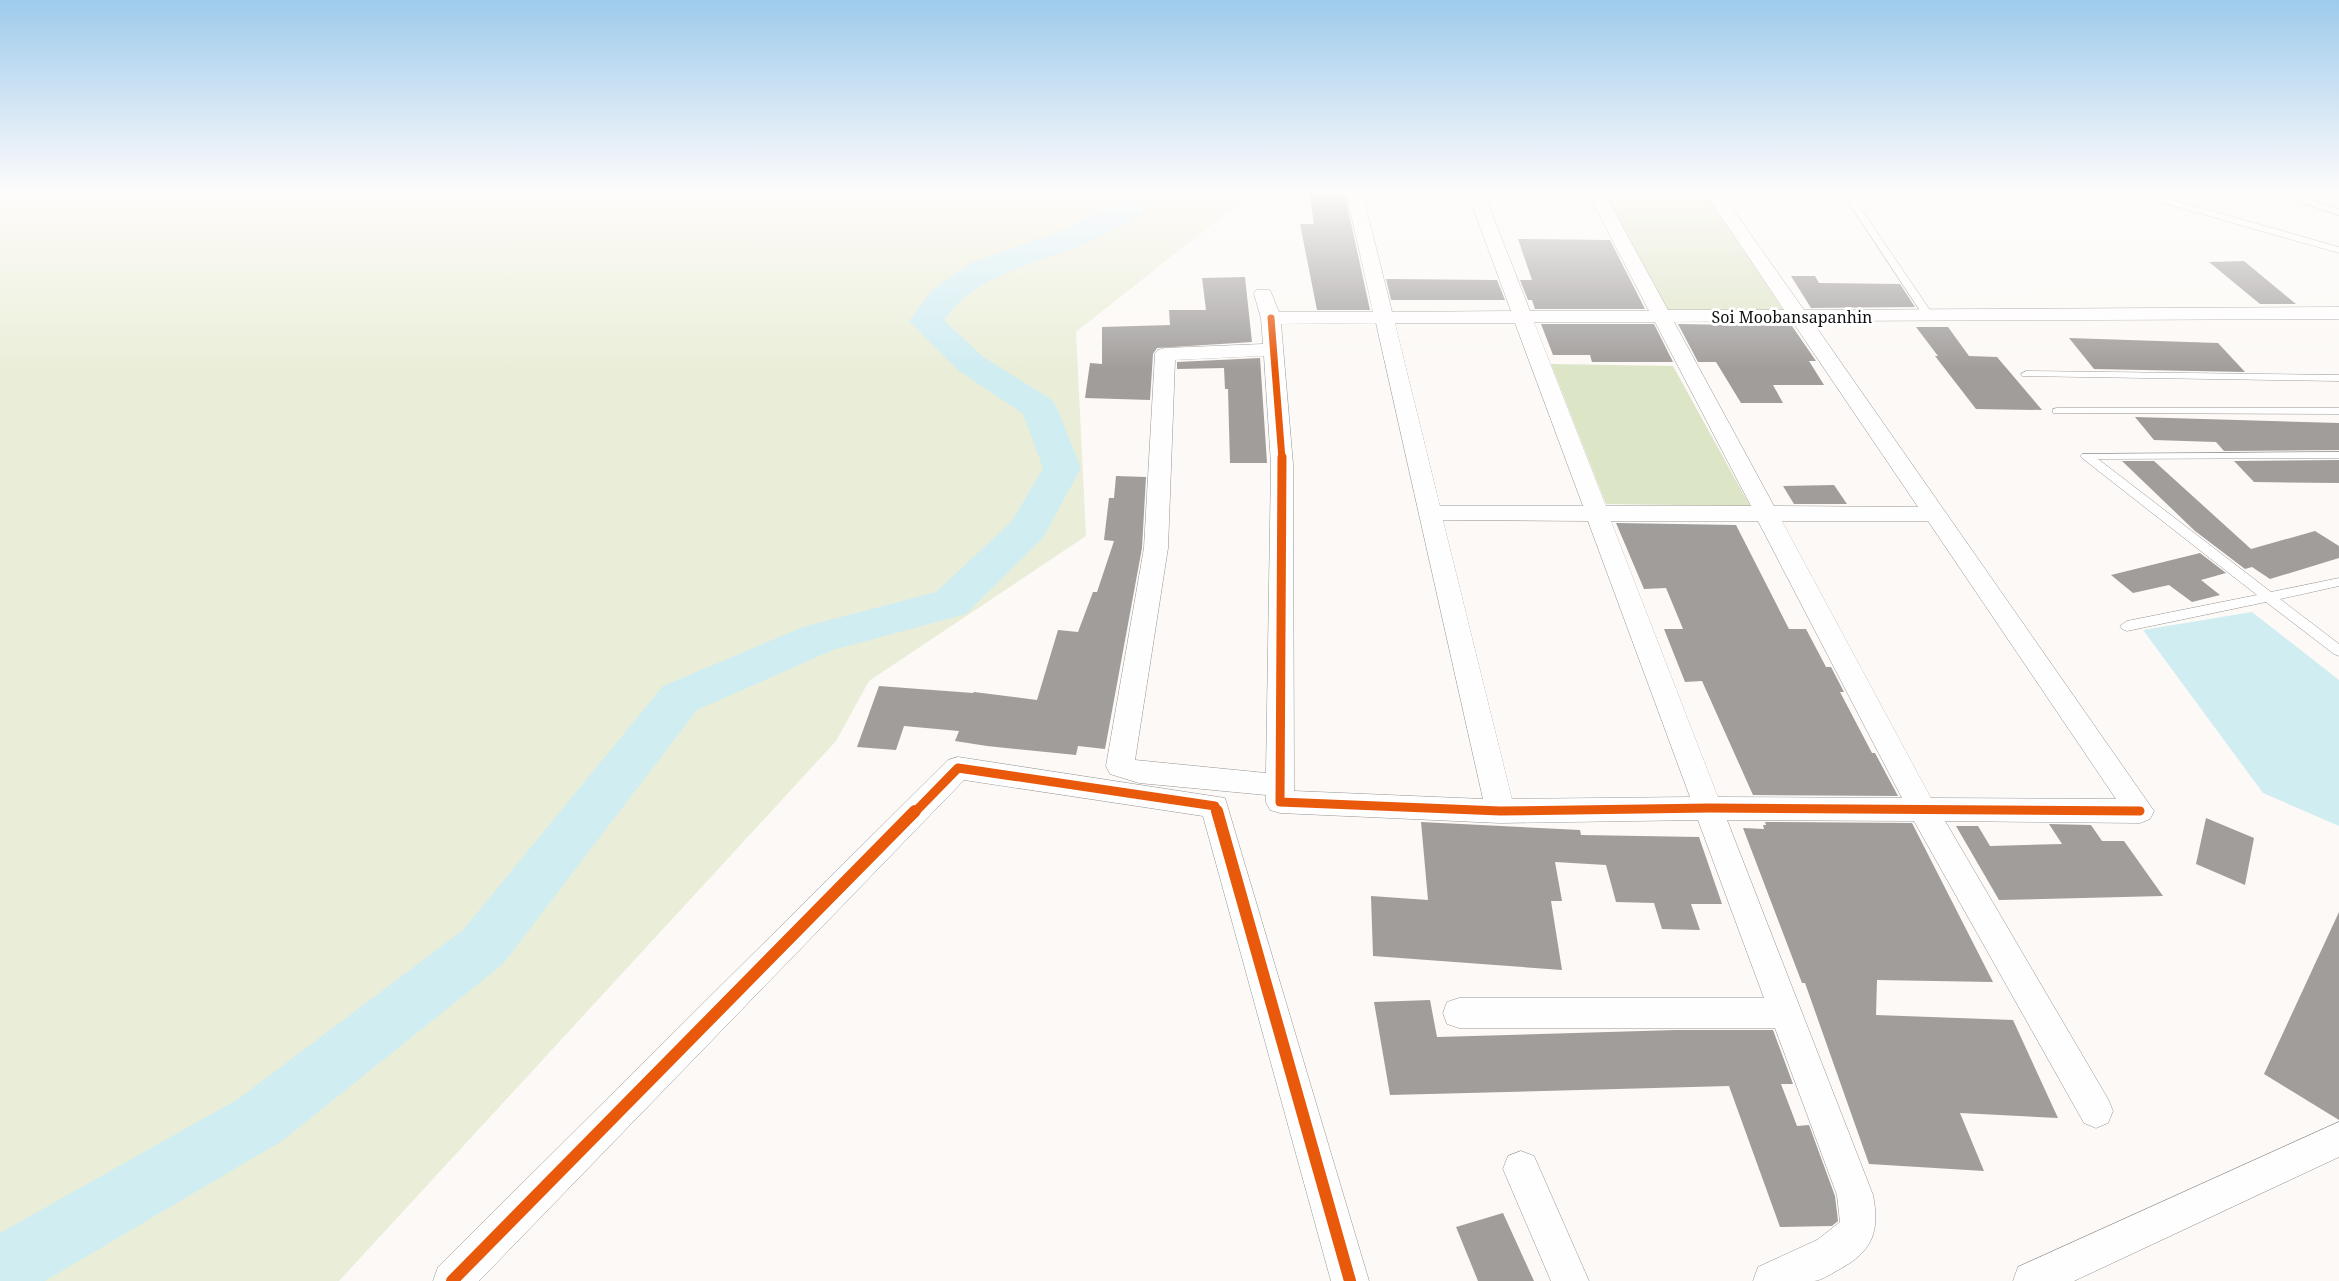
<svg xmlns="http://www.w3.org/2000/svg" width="2339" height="1281" viewBox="0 0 2339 1281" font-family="'Noto Serif',serif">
<rect width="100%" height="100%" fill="#fcf9f6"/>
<path fill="#eaeed8" d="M0 191H1254L1076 332 1086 536 869 681 836 741 339 1281H0Z"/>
<g fill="#dde5c7">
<path d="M1603 191H1705L1784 312H1667Z"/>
<path d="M1551 364 1673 366 1750 506 1606 504Z"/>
</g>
<path fill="#d0edf2" d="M2252 612 2339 680V826L2263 793 2143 630Z"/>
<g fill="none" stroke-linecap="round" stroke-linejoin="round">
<path fill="#d0edf2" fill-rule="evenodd" d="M1114 191H1142L1148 208 1144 214C1124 224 1105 235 1085 244 1034 265 979 272 944 320L982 356 1052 400 1057 408 1081 468 1043 538 966 614 833 650 697 710 503 964 282 1141 45 1281H0V1233L238 1099 463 930 663 686 803 627 936 592 1012 521 1043 468 1023 414 958 370 909 321 932 290 973 262 1064 230 1117 204Z"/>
</g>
<g fill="#a09d9b">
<path d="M1309 191H1344L1370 310H1317L1300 224H1314Z"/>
<path d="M1518 239 1610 240 1645 309H1535L1532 300H1528L1520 280H1532Z"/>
<path d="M2244 261 2296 304H2260L2209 262Z"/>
<path d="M1791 276H1815L1819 283 1900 284 1915 307 1811 308Z"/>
<path d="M1245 277 1252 342 1157 348 1153 354 1150 400 1085 398 1090 363 1102 364V327L1170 325 1169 310H1206L1202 278Z"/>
<path d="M1386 279 1497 280 1505 300H1391Z"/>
<path d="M1541 324H1654L1673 362H1592L1590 355H1553Z"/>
<path d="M1678 324 1792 326 1816 361H1809L1824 385H1773L1783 403H1741L1716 362H1698Z"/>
<path d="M1916 327H1948L1969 356 1997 357 2042 410 1976 409 1935 356H1938Z"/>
<path d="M2069 338 2218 343 2245 372 2094 369Z"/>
<path d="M1260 358 1267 463H1230L1228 389H1225L1224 368 1177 369V362Z"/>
<path d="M2135 417 2339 423V450L2224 451 2216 442 2154 440Z"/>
<path d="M2339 460V483L2254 482 2234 461Z"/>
<path d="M2122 461H2154L2251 549 2315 531 2339 546V558L2270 579 2252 567 2245 569 2195 531Z"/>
<path d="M1116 476 1146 477 1142 548 1105 749 1078 746 1076 755 987 746 955 741 959 731 904 726 896 750 857 747 879 686 973 693 974 692 1037 700 1058 630 1078 632 1093 592H1097L1114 541 1104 540 1109 498H1114Z"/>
<path d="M1834 485 1847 504H1794L1783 486Z"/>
<path d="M1616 523 1736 525 1789 629H1806L1826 667H1831L1844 692H1840L1872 753H1875L1898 796 1753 795 1702 681 1685 682 1664 629H1683L1666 588 1644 589Z"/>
<path d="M2200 553 2226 573 2201 580 2220 595 2192 602 2169 585 2133 593 2111 575Z"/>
<path d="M2206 818 2254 838 2245 885 2196 864Z"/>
<path d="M1421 822 1580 830 1581 835 1699 837 1722 904H1691L1700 930 1662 929 1654 903 1616 902 1606 865 1555 862 1562 901H1551L1562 970 1373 956 1371 896 1428 900Z"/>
<path d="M1765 822 1912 823 1993 982 1877 980 1876 1015 2013 1020 2058 1118 1960 1113 1984 1171 1869 1164 1805 983H1802L1743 828 1764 829 1763 825H1766Z"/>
<path d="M2049 824 2091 825 2102 841H2124L2163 896 1999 900 1956 826H1978L1990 846 2062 844Z"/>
<path d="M2339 912V1120L2264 1074Z"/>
<path d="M1430 1000 1437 1037 1676 1030H1773L1793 1084H1781L1797 1126 1809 1125 1835 1196 1838 1221 1832 1226 1780 1227 1729 1086 1390 1095 1374 1002Z"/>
<path d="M1503 1213 1534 1281H1478L1456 1227Z"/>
</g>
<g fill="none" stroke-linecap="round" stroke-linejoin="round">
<g stroke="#969594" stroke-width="1">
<g id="service">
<path d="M1841 191H1849L1934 316 1933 318H1925Z"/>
<path d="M2269 191H2282L2339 209V215Z"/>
<path d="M2152 194 2339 247V253L2149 199 2148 197Z"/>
<path d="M2026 371 2339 375V381L2022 376 2021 374Z"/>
<path d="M2057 408H2339V414L2053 413V409Z"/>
<path d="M2339 452V458L2098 459 2271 592 2339 578V586L2280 599 2339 644V656L2334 654 2266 602 2127 631 2122 629 2120 626 2127 621 2257 595 2082 458 2080 456 2082 454Z"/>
</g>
</g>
<g stroke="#969594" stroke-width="1">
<g id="minor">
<path d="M1346 191H1362L1392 312 1511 311 1467 191H1483L1530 311H1649L1587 191H1603L1668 310H1784L1704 191H1720L1804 310 2339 307V319L1812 321 2154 811 2150 819 2140 823 1945 821 2108 1099 2113 1111 2108 1123 2096 1128 2084 1123 1914 821 1727 820 1873 1195C1880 1231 1873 1251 1840 1269 1832 1273 1823 1280 1814 1281 1795 1281 1772 1281 1753 1281L1758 1267 1817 1240 1840 1222 1837 1195 1775 1028H1459L1447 1024 1443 1013 1447 1002 1459 998H1764L1698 820 1500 823 1280 813 1270 810 1266 802V795L1139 783 1110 774 1106 766 1144 548 1155 354 1158 350 1165 348 1263 344 1261 318 1254 294 1256 290H1270L1279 312H1373ZM1792 321 1918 507 1774 506 1674 322ZM1534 322H1655L1751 506H1606ZM1376 323 1483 799 1294 791 1293 464 1281 324ZM1395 323H1515L1583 506H1440ZM1264 356 1271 464 1266 773 1135 760 1168 548 1175 360ZM1443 520 1588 521 1690 797 1512 799ZM1611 521H1758L1902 798 1718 797ZM1782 521H1928L2116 799 1931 798Z"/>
<path d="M958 757 1225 798 1369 1281H1331L1203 816 964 780 479 1281H433L438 1267 948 760Z"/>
<path d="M2339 1122V1157L2074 1281H2013L2018 1267Z"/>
<path d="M1521 1151 1534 1156 1589 1281H1551L1503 1169 1508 1156Z"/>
</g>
</g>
<use href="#service" fill="#fffefe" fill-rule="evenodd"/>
<use href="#minor" fill="#fffefe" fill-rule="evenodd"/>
<g stroke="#fff" stroke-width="10">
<path id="cycleway-far2" d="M1271 318 1282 459"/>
</g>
<g stroke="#fff" stroke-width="13">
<g id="cycleway-far1">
<path d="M1282 457 1280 802 1500 811 1709 808 2140 811"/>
<path d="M914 813 958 768 1215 806 1217 813"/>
</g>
</g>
<g stroke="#fff" stroke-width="16">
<g id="cycleway">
<path d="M1217 811 1350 1281"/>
<path d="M452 1281 915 811"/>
</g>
</g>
<use href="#cycleway-far2" stroke="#e8590c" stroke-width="7"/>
<use href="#cycleway-far1" stroke="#e8590c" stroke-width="9"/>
<use href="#cycleway" stroke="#e8590c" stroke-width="12"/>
</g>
<linearGradient id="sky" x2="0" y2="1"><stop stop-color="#9ecbec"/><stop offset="0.52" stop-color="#fefcfb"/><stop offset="1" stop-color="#fefcfb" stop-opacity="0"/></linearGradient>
<rect width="2339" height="370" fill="url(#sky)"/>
<g text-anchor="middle" stroke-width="6" stroke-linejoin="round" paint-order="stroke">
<g font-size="16" fill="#101010" stroke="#fff">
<text x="1792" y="323">Soi Moobansapanhin</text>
</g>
</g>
</svg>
